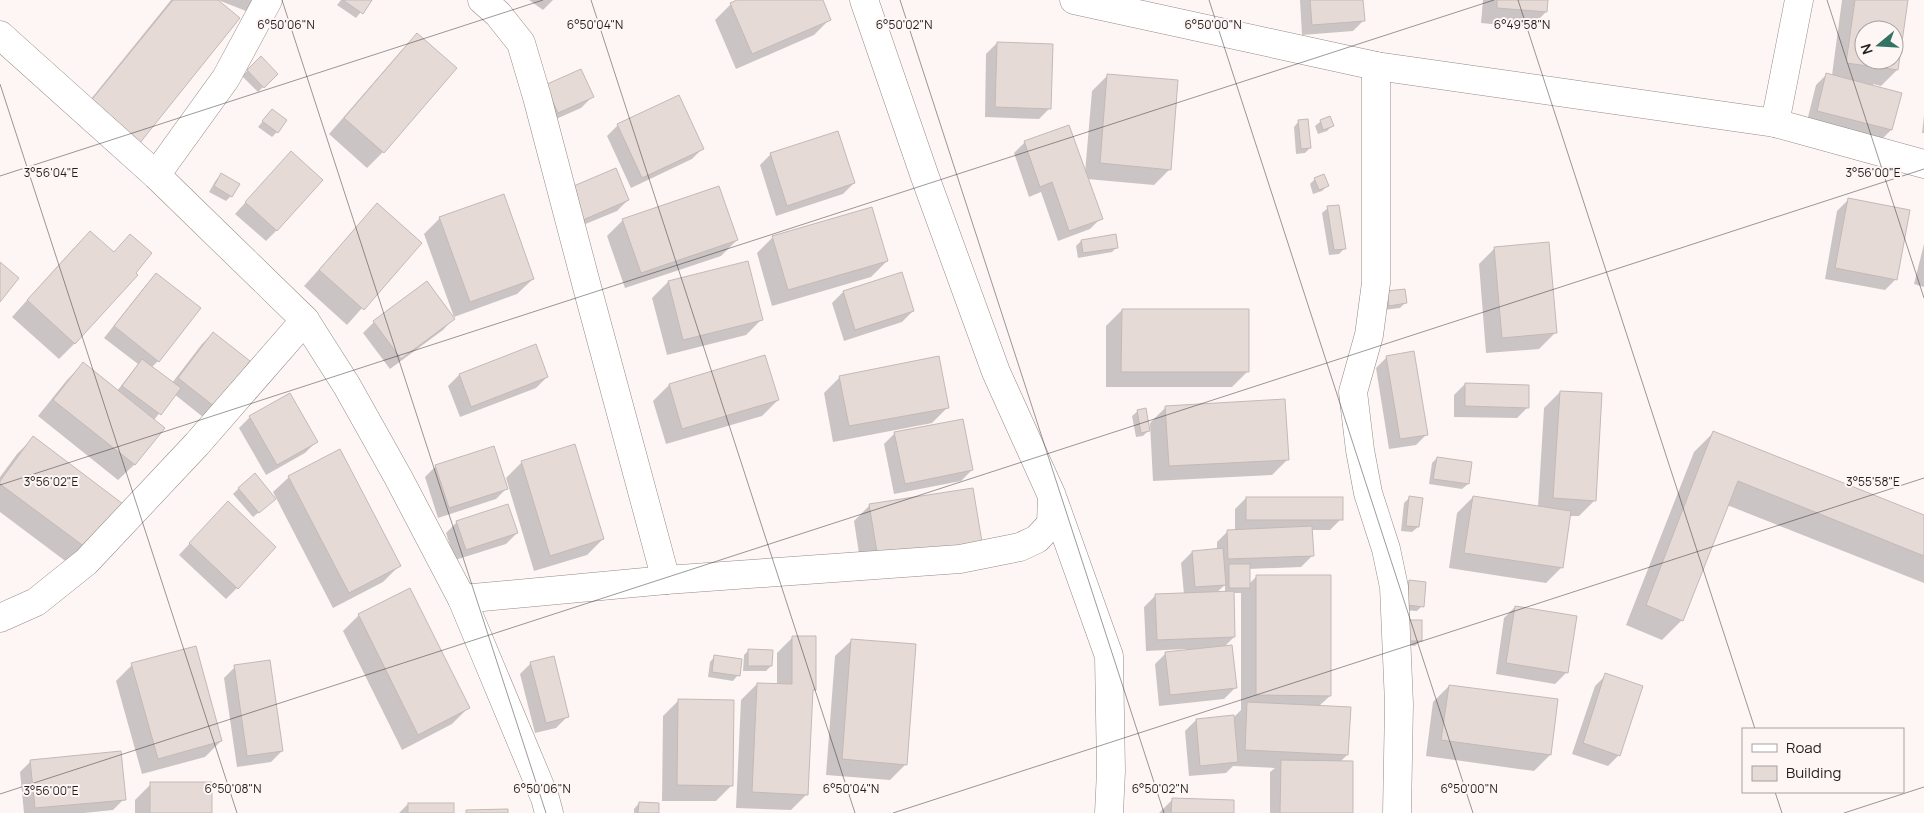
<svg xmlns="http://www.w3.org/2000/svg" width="1924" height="813" viewBox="0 0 1924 813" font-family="Manrope,sans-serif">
<rect width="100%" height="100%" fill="#fef6f5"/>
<g fill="#0003" fill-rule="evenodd">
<path d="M171 0H216L74 120Z"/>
<path d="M218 0H263L251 13Z"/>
<path d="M341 0H371L356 18 337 5Z"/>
<path d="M529 0H553L543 10Z"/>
<path d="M740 0H822L830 19 814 35 736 69 715 20 731 4Z"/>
<path d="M1300 0H1362L1364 20 1353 31 1302 35Z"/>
<path d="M1483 0H1547L1546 12 1530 28 1481 23Z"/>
<path d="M1842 0H1907L1897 70 1881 86 1873 84V86L1891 130 1880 141 1807 121 1816 85 1827 74 1832 75ZM1864 30H1894V60H1864Z"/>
<path d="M417 35 455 68 383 152 367 168 329 134 401 51Z"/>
<path d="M997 43 1050 108 1039 119 985 117 986 54Z"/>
<path d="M261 58 276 74 258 92 242 76Z"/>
<path d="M1108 75 1170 169 1154 185 1087 179 1101 218 1090 229 1058 241 1041 192 1029 197 1014 153 1025 142 1085 173 1092 91Z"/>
<path d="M534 97H592L581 108 547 123Z"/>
<path d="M267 116 277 132 272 137 258 127Z"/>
<path d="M1924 116V133H1922Z"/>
<path d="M1299 121 1310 148 1305 153 1296 154 1294 127Z"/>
<path d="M1321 121 1332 126 1327 131 1318 134 1315 126Z"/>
<path d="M618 125 703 148 692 159 631 188 607 136Z"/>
<path d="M291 152 277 230 266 241 235 214Z"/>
<path d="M771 154 854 183 843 194 776 216 760 165Z"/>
<path d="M221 175 231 196 226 201 209 192 216 180Z"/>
<path d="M1315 179 1327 186 1322 191 1313 194 1310 184Z"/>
<path d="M559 200H628L617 211 571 230Z"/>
<path d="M1848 200 1896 279 1885 290 1825 279 1837 211Z"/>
<path d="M377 205 420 243 347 325 304 286Z"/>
<path d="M1328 208 1345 248 1339 254 1329 255 1322 213Z"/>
<path d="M440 218 533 279 517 294 454 317 424 234Z"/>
<path d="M623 220 737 240 721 256 625 288 607 236Z"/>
<path d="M130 236 75 343 59 359 12 317 74 248 113 253Z"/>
<path d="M773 237 887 261 871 277 772 306 757 253Z"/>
<path d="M1081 241 1117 247 1112 252 1078 258 1076 246Z"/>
<path d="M1924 244V287L1914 284Z"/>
<path d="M1495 248 1555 333 1539 349 1486 353 1479 264Z"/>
<path d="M747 263 762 319 746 335 667 355 652 298 668 282Z"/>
<path d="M901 273 913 311 902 322 844 341 832 303 843 292Z"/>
<path d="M156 274 158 361 152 367 172 383 202 344 213 333 214 406 203 417 174 394 154 420 163 428 134 465 118 480 38 416 67 380 83 364 117 391 138 364 104 338 146 285Z"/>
<path d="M1388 293 1405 303 1400 308 1384 310Z"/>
<path d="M1122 310 1248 371 1232 387H1106V326Z"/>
<path d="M453 319 443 330 390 369 363 333 374 322Z"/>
<path d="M535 346 547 377 536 388 460 417 448 386 459 375Z"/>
<path d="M765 357 778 400 762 416 666 444 653 401 669 385Z"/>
<path d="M1387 357 1427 434 1416 445 1389 449 1376 368Z"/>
<path d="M840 377 948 407 932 423 833 442 824 393Z"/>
<path d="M1465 384 1528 407 1517 418 1454 417V395Z"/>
<path d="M1560 392 1595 500 1579 516H1569L1562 567 1546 583 1449 568 1457 513 1473 497 1538 507 1544 408Z"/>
<path d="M1166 407 1288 459 1272 475 1153 481 1150 423Z"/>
<path d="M1138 411 1149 430 1143 436 1136 437 1132 416Z"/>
<path d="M250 417 316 442 305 453 266 475 239 428Z"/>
<path d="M1714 432 1924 516V583L1727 505 1682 620 1662 640 1626 625 1694 452Z"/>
<path d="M895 433 972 470 961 481 894 494 884 444Z"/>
<path d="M33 438 122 504 72 566 0 512V477L17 454Z"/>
<path d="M1437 458 1471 463 1468 484 1462 489 1429 484 1432 463Z"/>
<path d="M522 462 603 539 587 555 534 571 506 478Z"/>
<path d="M436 466 507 488 496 499 438 518 425 477Z"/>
<path d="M289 477 399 566 383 582 333 608 273 492Z"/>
<path d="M239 488 269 504 253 517 233 494Z"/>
<path d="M1410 497 1418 527 1412 532 1401 531 1404 503Z"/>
<path d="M1246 498 1341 519 1330 530H1311L1312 556 1301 567 1249 569V584L1257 576 1330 696 1319 706 1347 755 1340 762 1352 813H1270V772L1275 768 1233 766 1226 773 1189 776 1185 731 1196 720 1234 717 1241 710V593H1233L1234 637 1223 648 1235 688 1224 699 1159 706 1155 664 1166 653 1186 651V649L1146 651 1144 607 1155 596 1184 594 1181 563 1192 552 1217 550V542L1228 531H1235V509ZM1225 585V593H1216Z"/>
<path d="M870 505 965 558 862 573 854 521Z"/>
<path d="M217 514 237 588 226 599 179 555Z"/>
<path d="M457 522 517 533 506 544 455 560 446 533Z"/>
<path d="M1409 581 1422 606 1417 611 1402 610 1404 587Z"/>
<path d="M1515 607 1566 673 1555 684 1496 674 1504 618Z"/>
<path d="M359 615 468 708 452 724 402 750 343 631Z"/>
<path d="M1421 621V640L1415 646 1403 645Z"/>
<path d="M793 637 815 689 811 693 807 794 791 810 736 808 741 700 757 684 777 685V653Z"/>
<path d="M851 641 906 764 890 780 826 775 835 656Z"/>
<path d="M749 650 771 666 766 671H743L744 655Z"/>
<path d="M715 656 738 675 733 681 708 677 710 662Z"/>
<path d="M531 663 567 717 556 728 535 733 520 674Z"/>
<path d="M132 665 221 741 205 757 142 774 116 681Z"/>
<path d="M235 667 282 751 271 762 237 767 224 678Z"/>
<path d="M1606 675 1619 755 1608 766 1572 754 1595 686Z"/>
<path d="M1449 686 1550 755 1534 771 1426 756 1433 702Z"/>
<path d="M679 700 732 785 716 801H662L663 716Z"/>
<path d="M31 761 124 799 113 810 84 813H24L20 772Z"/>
<path d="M151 784 211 813H135V800Z"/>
<path d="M1172 800 1232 813H1159Z"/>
<path d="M639 803 657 813H634V809Z"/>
<path d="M408 804 452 813H399Z"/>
</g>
<g fill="#e6dad7" stroke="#c5b9b6" fill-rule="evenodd">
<path d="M173 0H218L240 18 139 144 89 103Z"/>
<path d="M343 0H372L363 14Z"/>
<path d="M737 0H823L831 20 752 54 730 3Z"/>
<path d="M1310 0H1363L1365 21 1312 25Z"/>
<path d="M1497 0H1548L1547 12 1497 8Z"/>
<path d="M1855 0H1908L1898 70 1846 63ZM1864 30H1894V60H1864Z"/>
<path d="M417 33 457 68 384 153 344 118Z"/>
<path d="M997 42 1053 44 1051 109 995 107Z"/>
<path d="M261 56 278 74 264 88 247 70Z"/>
<path d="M581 69 594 97 558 113 545 85Z"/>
<path d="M1826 73 1902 93 1892 130 1817 111Z"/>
<path d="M1107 74 1178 80 1171 170 1100 163Z"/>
<path d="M679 95 704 149 642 178 617 124Z"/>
<path d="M272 109 287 120 278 133 262 121Z"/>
<path d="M1330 116 1334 126 1323 130 1320 120Z"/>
<path d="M1308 119 1311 148 1301 149 1298 120Z"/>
<path d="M1069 125 1103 219 1069 231 1052 182 1040 187 1024 141Z"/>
<path d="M838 131 855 183 787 206 770 153Z"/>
<path d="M291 151 323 180 277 231 245 202Z"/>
<path d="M616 168 629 200 583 220 569 188Z"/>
<path d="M221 173 240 184 232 197 214 186Z"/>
<path d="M1324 174 1329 186 1319 190 1314 178Z"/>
<path d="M719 186 738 240 641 273 622 219Z"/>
<path d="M504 194 534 279 470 302 439 217Z"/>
<path d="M1848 198 1910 210 1897 280 1835 268Z"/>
<path d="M377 203 422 243 364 310 319 270Z"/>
<path d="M1339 205 1346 249 1334 250 1327 206Z"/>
<path d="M872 207 888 261 788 290 772 236Z"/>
<path d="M90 231 114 252 130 234 152 253 136 273 138 275 75 344 27 300Z"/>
<path d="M1116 234 1118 248 1083 253 1081 240Z"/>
<path d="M1549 242 1557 333 1502 338 1494 247Z"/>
<path d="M748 261 763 320 683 340 668 281Z"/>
<path d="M0 262 19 278 0 302Z"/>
<path d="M902 272 914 311 855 330 843 291Z"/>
<path d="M156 273 201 308 159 362 114 326Z"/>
<path d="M427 281 455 319 401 359 373 321Z"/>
<path d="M1405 289 1407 303 1389 306 1387 291Z"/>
<path d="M1122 309H1249V372H1121Z"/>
<path d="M213 332 250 361 215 407 178 378Z"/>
<path d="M536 344 548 377 471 407 459 374Z"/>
<path d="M1414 351 1428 435 1400 439 1386 356Z"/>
<path d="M765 355 779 400 682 429 669 384Z"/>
<path d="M939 356 949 408 849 426 839 376Z"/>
<path d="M142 359 181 388 161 415 122 386Z"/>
<path d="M83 362 165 428 135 465 53 400Z"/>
<path d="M1465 383 1529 385V408L1465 406Z"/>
<path d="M1560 391 1602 393 1596 501 1553 498Z"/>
<path d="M290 393 318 442 277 465 249 416Z"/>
<path d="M1285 399 1289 460 1169 466 1165 406Z"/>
<path d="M1146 408 1150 431 1141 433 1137 410Z"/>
<path d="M963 419 973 470 905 484 894 432Z"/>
<path d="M1713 431 1924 515V556L1738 481 1683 621 1646 605Z"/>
<path d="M33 436 123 504 89 550 0 484V481Z"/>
<path d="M575 444 604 539 550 556 521 461Z"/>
<path d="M494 446 508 489 449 508 435 465Z"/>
<path d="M340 449 401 566 349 593 288 476Z"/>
<path d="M1437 457 1472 462 1469 484 1433 479Z"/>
<path d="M255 473 276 499 259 513 238 488Z"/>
<path d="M973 488 982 542 878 558 869 504Z"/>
<path d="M1409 496 1423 498 1419 527 1406 526Z"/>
<path d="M1473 496 1571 511 1563 568 1464 553Z"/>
<rect x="1246" y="497" width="97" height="23"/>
<path d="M228 501 276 547 238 589 189 543Z"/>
<path d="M508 504 518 533 466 550 456 521Z"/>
<path d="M1312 526 1314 556 1228 559 1227 530Z"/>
<path d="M1223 548 1226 585 1195 587 1192 551Z"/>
<rect x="1229" y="564" width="21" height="24"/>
<path d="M1256 575H1331V696L1256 695Z"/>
<path d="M1409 580 1426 582 1424 607 1407 605Z"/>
<path d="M410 588 470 708 418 735 358 614Z"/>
<path d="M1234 591 1235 637 1157 640 1155 594Z"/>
<path d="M1515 606 1577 616 1568 673 1506 663Z"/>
<rect x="1408" y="620" width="14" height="21"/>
<path d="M792 636H816V690H813L808 795 752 792 757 683 792 684Z"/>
<path d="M851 639 916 644 907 765 842 759Z"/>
<path d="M1232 645 1237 688 1170 695 1165 652Z"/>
<path d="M196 646 222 741 158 759 131 663Z"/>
<path d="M748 649 773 650 772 666H748Z"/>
<path d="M714 655 742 659 740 676 712 672Z"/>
<path d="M554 656 569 717 546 723 530 662Z"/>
<path d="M270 660 283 751 247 756 234 665Z"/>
<path d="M1605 673 1643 686 1620 756 1583 743Z"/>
<path d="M1449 685 1558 699 1551 755 1441 740Z"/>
<path d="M678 699 734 700 733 786 677 785Z"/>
<path d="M1247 702 1351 707 1348 755 1245 750Z"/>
<path d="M1234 715 1238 762 1200 766 1196 719Z"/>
<path d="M121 751 126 800 35 808 30 760Z"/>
<path d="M1281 760 1353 761V813H1280Z"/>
<rect x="150" y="782" width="62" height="31"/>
<path d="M1172 798 1234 800V813H1171Z"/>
<path d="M639 802 659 803V813H638Z"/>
<rect x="408" y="803" width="46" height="10"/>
<path d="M508 809V813H466V810Z"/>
</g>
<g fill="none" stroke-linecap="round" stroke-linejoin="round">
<g stroke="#958a87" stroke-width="29">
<g id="minor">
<path d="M482 0 498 14 521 43 537 97 587 287 666 580"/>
<path d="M1074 0 1376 66 1775 123 1924 164"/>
<path d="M0 35 156 175 305 320 347 386 398 477 462 599 545 798 549 813"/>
<path d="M1376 66V283L1369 335 1353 392 1360 450 1368 493 1386 549 1394 587 1399 704 1397 813"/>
<path d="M1775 123 1799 0"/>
<path d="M156 175 226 78 268 0"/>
<path d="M1054 502 1109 656 1111 771 1109 813"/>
<path d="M462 599 666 580 960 559 1020 547 1037 539 1051 524 1052 496 996 372 925 177 864 0"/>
<path d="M0 618 36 602 86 562 197 444 305 320"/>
</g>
</g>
<use href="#minor" stroke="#fff" stroke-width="28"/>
</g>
<path fill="none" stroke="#231f1e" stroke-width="1" stroke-opacity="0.45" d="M282 0 546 813M591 0 855 813M900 0 1164 813M1209 0 1473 813M1518 0 1755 729M1827 0 1924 298M0 84 237 813M0 176 543 0M0 485 1494 0M1775 792 1782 813M0 794 1924 169M893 813 1924 478M1844 813 1924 787"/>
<g font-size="12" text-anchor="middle" fill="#231f1e" stroke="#fef6f5" stroke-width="4" stroke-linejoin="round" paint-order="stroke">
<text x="286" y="29">6°50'06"N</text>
<text x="595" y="29">6°50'04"N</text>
<text x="904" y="29">6°50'02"N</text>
<text x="1213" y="29">6°50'00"N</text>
<text x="1522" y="29">6°49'58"N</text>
<text x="51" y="177">3°56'04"E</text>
<text x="1873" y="177">3°56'00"E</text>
<text x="51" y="486">3°56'02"E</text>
<text x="1873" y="486">3°55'58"E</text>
<text x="233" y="793">6°50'08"N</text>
<text x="542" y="793">6°50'06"N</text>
<text x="851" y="793">6°50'04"N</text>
<text x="1160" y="793">6°50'02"N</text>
<text x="1469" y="793">6°50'00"N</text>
<text x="51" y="795">3°56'00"E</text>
</g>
<rect x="1742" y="728" width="162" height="65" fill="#fef6f5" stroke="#a6a09f"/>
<rect x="1752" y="744" width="25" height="8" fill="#ffffff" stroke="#a6a09f"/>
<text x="1786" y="753" font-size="15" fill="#231f1e">Road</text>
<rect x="1752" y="766" width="25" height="15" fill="#e6dad7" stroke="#a6a09f"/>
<text x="1786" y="778" font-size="15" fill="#231f1e">Building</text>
<g transform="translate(1879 45) rotate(252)"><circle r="24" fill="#fef6f5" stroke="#a6a09f"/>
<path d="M0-4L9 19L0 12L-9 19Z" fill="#327364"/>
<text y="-8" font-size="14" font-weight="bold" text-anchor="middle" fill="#231f1e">N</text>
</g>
</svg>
